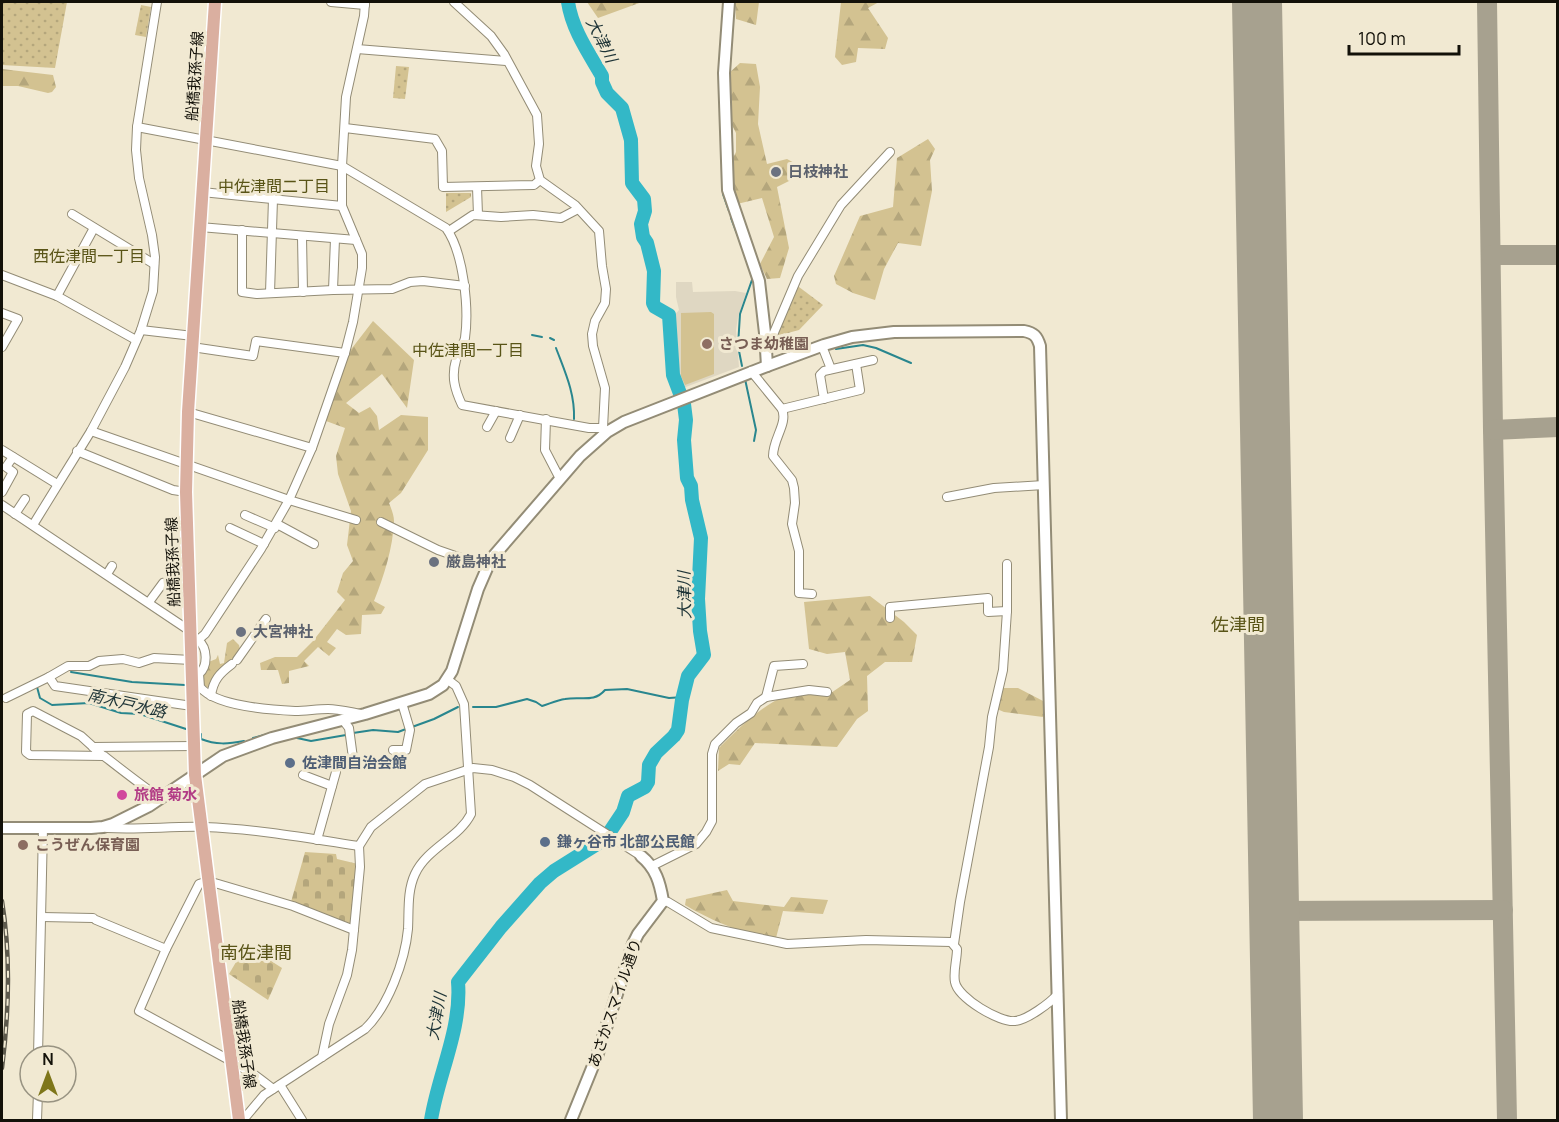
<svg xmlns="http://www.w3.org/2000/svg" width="1559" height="1122" viewBox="0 0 1559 1122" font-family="Manrope,'Noto Sans JP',sans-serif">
<defs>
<pattern id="forest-firs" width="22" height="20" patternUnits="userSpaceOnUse" patternTransform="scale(1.5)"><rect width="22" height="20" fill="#d3c291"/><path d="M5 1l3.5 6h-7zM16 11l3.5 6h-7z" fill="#b4a67c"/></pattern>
<pattern id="cemetery-stones" width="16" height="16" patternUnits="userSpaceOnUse" patternTransform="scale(1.5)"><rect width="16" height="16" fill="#d3c291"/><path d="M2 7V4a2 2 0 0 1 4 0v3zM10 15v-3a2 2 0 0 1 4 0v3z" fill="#b4a67c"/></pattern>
<pattern id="park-dots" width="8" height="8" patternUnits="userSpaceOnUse" patternTransform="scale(1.5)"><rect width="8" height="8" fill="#d3c291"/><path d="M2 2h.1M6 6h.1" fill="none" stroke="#b4a67c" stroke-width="1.8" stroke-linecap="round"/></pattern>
</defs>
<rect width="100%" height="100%" fill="#f1e9d2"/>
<path fill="#dfd7c2" d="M676 282H692L693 292 735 291 746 293 738 317 736 330 739 367 683 388 678 378 676 332 673 317 679 310 676 297Z"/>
<g fill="url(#forest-firs)">
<path d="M587 2H642L598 18Z"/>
<path d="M735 2H759L756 25 736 19Z"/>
<path d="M841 2H879L868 8 888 38 885 49 858 48 856 62 842 65 835 57Z"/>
<path d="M740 63 756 64 760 87 758 124 767 164 787 159 798 165 797 177 777 187 789 248 780 278 767 279 760 264 774 237 762 198 737 204 730 178 732 160 736 152V133L730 121 728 74Z"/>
<path d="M2 69 53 75 56 87 52 92 48 93 18 86H2Z"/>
<path d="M928 139 935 149 930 160 932 191 921 246 898 243 884 269 875 300 853 293 836 284 834 276 860 216 893 207 897 158Z"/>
<path d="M373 321 414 360 407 408 382 374 346 403 359 413 370 407 377 416 379 430 401 415 428 417V450L401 493 389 503C391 508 394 515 394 521 393 548 384 576 374 601L385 607 381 614 362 615 361 634 346 635 337 629 327 642 336 648 329 656 318 647 304 661 309 666 289 671V683L282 684 278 670H261L260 663 275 657H297L313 641 345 600 337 592 343 573 353 561 347 545 351 511 338 474 336 456 345 428 326 421 349 352Z"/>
<path d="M870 596 904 622 917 635 912 662H885L867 676 868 711 857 719 837 747 755 743 740 765 729 764 718 771 719 748C735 732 753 714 773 702 788 693 811 694 828 695L850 680 845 652 827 654 809 649 804 602Z"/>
<path d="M233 639 239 645 240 650C231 665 214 670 209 688L202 685 201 675 206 663 216 659 218 655 220 664 224 663 227 643Z"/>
<path d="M1003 688H1018L1045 702 1043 717 1004 712 997 709Z"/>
<path d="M727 890 733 901 784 907 791 897 828 900 823 914 783 911 776 938C744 935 712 921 685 905L686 899Z"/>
</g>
<g fill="url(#cemetery-stones)">
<path d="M305 852 336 854 337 859 358 864 351 926 291 902Z"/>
<path d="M246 945 282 968 268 1000 229 974Z"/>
</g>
<g fill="url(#park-dots)">
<path d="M2 2H67L55 68 2 65Z"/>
<path d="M141 5 151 7 146 37 135 35Z"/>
<path d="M396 66 409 67 405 99 393 98Z"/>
<path d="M446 193H471V197L446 212Z"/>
<path d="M795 284 823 305 799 330 773 337Z"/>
</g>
<path fill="#d3c291" d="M711 312 714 314V374L685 385 681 376V313Z"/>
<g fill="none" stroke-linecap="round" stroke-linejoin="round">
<g stroke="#29868e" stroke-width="2">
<path d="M723 194 729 211"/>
<path d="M731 218 744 252"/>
<path d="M532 335 542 337"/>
<path d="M550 338 554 340"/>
<path d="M556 348C565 372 575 393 574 419"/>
<path d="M836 349 863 345 876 348 911 363"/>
<path d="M742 366 738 346 740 314 753 277"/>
<path d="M745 379 756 430 754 441"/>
<path d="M71 672 132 682 185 685"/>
<path d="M37 687 40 698 52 705 89 703 121 713 140 714 186 729"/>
<path d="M473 707H496L527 699 536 702 542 706C549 704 557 700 565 699 581 696 594 703 605 690L627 689 669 698 684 697"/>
<path d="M412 727 434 719 458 707"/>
<path d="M353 733 373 730 398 732 406 729"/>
<path d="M201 734V739C216 745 228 744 244 741"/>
<path d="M253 738 268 734"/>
<path d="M297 738 311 741 346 735"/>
</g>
<path stroke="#33b8c7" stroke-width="14" d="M431 1120C438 1075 462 1028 458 982L501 927 540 883 554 871 605 839 623 812 628 796 645 787 648 782 649 765 656 753 674 736 678 730 682 700 688 676 704 655 700 631 698 599 701 538 692 500 691 486 687 478 684 440 686 420 684 404 673 375 669 315 655 307 653 303 654 271 647 243 643 237 641 224 645 211 644 199 632 183 631 140 622 108 607 93 602 82V76C588 52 572 29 568 2"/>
<g stroke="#a7a18f" stroke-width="20">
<path d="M1487 2 1493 430 1507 1120"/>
<path d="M1491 255H1558"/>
<path d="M1493 430 1558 427"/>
<path d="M1274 911 1503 910"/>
</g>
<path stroke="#a7a18f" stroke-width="50" d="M1257 2 1278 1120"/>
<g stroke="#938c76" stroke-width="10">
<g id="street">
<path d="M331 2 365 5"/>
<path d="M454 2 491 36 504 54 537 115 539 144 536 166 540 180 575 205 599 231 602 266 606 289 605 303 595 321 592 334 593 346 605 388 603 428"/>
<path d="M357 49 506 61"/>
<path d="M137 127 342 166 446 228C464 253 469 309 465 338 463 346 458 352 456 360 451 377 455 390 462 405L589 428H603L607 432"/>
<path d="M345 128 435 139 442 151 443 187 534 185 540 180"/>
<path d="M477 187 478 215"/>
<path d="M202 192 342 206"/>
<path d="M72 214 154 264"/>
<path d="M200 227 356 240"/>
<path d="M242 230V292L257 294 333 290 392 289 410 282 423 281 465 286"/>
<path d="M449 231 473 215 501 217 533 215 561 218 578 209"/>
<path d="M302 237 303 292"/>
<path d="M2 275 57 296 136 340"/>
<path d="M333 290 335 239"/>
<path d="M270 293 273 199"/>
<path d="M57 296 94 228"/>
<path d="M2 313 18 319 2 347"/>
<path d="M141 330 193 336"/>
<path d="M822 346 831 369"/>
<path d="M192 347 253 356 256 341 345 353"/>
<path d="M767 349 798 276 841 205 890 152"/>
<path d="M751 371 782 409C788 424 773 438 773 456L792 480 794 488 795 503 792 524 799 551V593L812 594"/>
<path d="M824 399 820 375 824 371 873 360"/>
<path d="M782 409 860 390 856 364"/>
<path d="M188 412 312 448"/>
<path d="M546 419 545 450 559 477"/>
<path d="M487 427 496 411"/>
<path d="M91 431 289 500 356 520"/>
<path d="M510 438 520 415"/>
<path d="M2 450 57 484"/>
<path d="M77 451 173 490 186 492"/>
<path d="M2 492 13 472 6 467 13 457"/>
<path d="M947 497 994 488 1044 485"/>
<path d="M2 505 190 631"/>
<path d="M15 514 25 499"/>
<path d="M245 515 275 528"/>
<path d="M381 522 438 550 487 567"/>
<path d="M277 524 314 544"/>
<path d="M33 525 91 431 125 367 141 330 153 291 155 257 152 235 139 178 136 150 137 127 157 2"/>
<path d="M230 528 264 544"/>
<path d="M107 574 112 566"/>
<path d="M149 602 163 583 181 593 189 594"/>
<path d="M890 618V607L988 598V612L1007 611"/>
<path d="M191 640H198L205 634 261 549 289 500 312 448 345 353 353 322 362 268V254L342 206V166L346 97 364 16 365 2"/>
<path d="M198 640C208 648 208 666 199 674L200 687C215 706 271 710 295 711 306 711 317 709 328 709 338 709 350 712 361 714"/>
<path d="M191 660 154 658 139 663 123 659 99 661 89 666H68L49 677 55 686 192 706"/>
<path d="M237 660 266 619"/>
<path d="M211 696C213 680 220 673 232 664"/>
<path d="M766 697 774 666 803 664"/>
<path d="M6 698 49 677"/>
<path d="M343 720 349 728 353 758"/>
<path d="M93 747 194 746"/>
<path d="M393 750H406L410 730 402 703"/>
<path d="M104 756 30 755 26 752 27 714 33 711 81 736 102 755 104 756C122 770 141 785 160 798"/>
<path d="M303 775 332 786"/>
<path d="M107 828C140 830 172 826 204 827 257 829 307 838 359 846L371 827 425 784 473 768 492 770 514 777 530 785 641 856"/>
<path d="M317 840 336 772"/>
<path d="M652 866 696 844 706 832 712 821V754L715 744 736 723 751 713 757 703 766 697 809 690 827 692"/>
<path d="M663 901 668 902 711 928 787 944 866 940 951 942 957 949C957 960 953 971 955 982 958 998 1000 1023 1015 1021 1027 1020 1050 1003 1058 994"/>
<path d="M42 917 93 918"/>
<path d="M96 920 166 949"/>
<path d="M954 944 960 902 989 747 992 717 1003 670 1007 611V564"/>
<path d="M38 1056 43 828"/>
<path d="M322 1057 329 1024 347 975 352 950 360 867 359 846"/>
<path d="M231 1061 139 1011 166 949 199 884 208 881 293 906 354 930"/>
<path d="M232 1064C248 1068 260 1079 273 1089"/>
<path d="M280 1085 302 1120"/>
<path d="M37 1120 38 1092"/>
<path d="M239 1120H243L264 1095 365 1029C388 1007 405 961 408 929 409 911 407 891 415 874 427 848 459 838 471 814L464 704 456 686 448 680"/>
</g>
</g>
<g stroke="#938c76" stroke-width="14">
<g id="secondary">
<path d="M729 2 724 73 728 190 759 281 765 333 767 366"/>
<path d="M2 828H91L103 827 113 824 149 806 223 756 272 738 365 714 429 694 443 685 452 671 478 589 491 559 580 456 607 432 624 422 767 366 824 345 852 337 894 332 1024 331C1034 333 1037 336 1040 346L1061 1120"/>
<path d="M571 1120 597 1056 633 944 638 934 663 901C660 883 656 868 641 856"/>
</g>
</g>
<g stroke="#fff" stroke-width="15">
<path id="primary" d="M215 2 188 412 186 492 195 775 239 1120"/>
</g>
<use href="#street" stroke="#fff" stroke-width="8"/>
<use href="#secondary" stroke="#fff" stroke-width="10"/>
<use href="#primary" stroke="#daafa0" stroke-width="12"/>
<g stroke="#5d594c" stroke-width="4.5">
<path id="rail" d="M2 901C11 956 9 1013 2 1068"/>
</g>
<use href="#rail" stroke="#f1e9d2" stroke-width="2" stroke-dasharray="7" stroke-linecap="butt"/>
</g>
<g fill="#6b7280" stroke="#f1e9d2" stroke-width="2">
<circle cx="776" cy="172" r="6"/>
<circle cx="434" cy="562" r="6"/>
<circle cx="241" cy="632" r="6"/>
</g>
<g fill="#8d6e63" stroke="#f1e9d2" stroke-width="2">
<circle cx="707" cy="344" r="6"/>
<circle cx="23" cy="845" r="6"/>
</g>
<g fill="#5c6f8a" stroke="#f1e9d2" stroke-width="2">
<circle cx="290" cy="763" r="6"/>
<circle cx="545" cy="842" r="6"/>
</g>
<circle fill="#d1479c" stroke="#f1e9d2" stroke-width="2" cx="122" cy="795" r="6"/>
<g text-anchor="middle" stroke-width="6" stroke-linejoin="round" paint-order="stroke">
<g font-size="15" fill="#131109" stroke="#f1e9d2">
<text transform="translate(195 76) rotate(-86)" y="5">船橋我孫子線</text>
<text transform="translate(173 562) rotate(-92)" y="5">船橋我孫子線</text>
<text transform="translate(615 1003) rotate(-71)" y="5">あさかスマイル通り</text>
<text transform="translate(244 1044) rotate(82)" y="5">船橋我孫子線</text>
</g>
<g font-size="15" font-weight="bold" fill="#5b616d" stroke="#f1e9d2" text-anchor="start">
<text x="788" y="177">日枝神社</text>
<text x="446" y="567">厳島神社</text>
<text x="253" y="637">大宮神社</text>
</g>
<g font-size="15" font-weight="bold" fill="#785e54" stroke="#f1e9d2" text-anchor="start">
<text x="719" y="349">さつま幼稚園</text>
<text x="35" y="850">こうぜん保育園</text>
</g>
<g font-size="15" font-weight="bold" fill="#4e5e75" stroke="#f1e9d2" text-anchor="start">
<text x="302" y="768">佐津間自治会館</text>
<text x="557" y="847">鎌ヶ谷市 北部公民館</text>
</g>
<g font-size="15" font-weight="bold" fill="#b23c85" stroke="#f1e9d2" text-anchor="start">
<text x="134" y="800">旅館 菊水</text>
</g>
<g font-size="16" font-style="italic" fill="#1e3437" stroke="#f1e9d2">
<text transform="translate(602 40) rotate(63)" y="6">大津川</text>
<text transform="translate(684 595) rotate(-91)" y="6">大津川</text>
<text transform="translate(127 703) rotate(13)" y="6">南木戸水路</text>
<text transform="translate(436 1016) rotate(-80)" y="6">大津川</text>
</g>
<g font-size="16" fill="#595417" stroke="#f1e9d2">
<text x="274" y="192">中佐津間二丁目</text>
<text x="89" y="262">西佐津間一丁目</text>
<text x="468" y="356">中佐津間一丁目</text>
</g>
<g font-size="18" fill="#595417" stroke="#f1e9d2">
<text x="1238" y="631">佐津間</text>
<text x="256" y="959">南佐津間</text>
</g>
</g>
<rect width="1559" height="1122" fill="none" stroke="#131109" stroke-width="6"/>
<g transform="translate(48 1074)"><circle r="28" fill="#f1e9d2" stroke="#989382" stroke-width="1.5"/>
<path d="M0-4.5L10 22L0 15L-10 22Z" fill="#7e761a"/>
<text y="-9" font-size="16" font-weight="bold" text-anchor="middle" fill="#131109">N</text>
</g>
<path d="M1349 45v9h110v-9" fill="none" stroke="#131109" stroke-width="3"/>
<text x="1358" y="45" font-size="18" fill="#131109" stroke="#f1e9d2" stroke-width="4.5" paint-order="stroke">100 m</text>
</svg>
